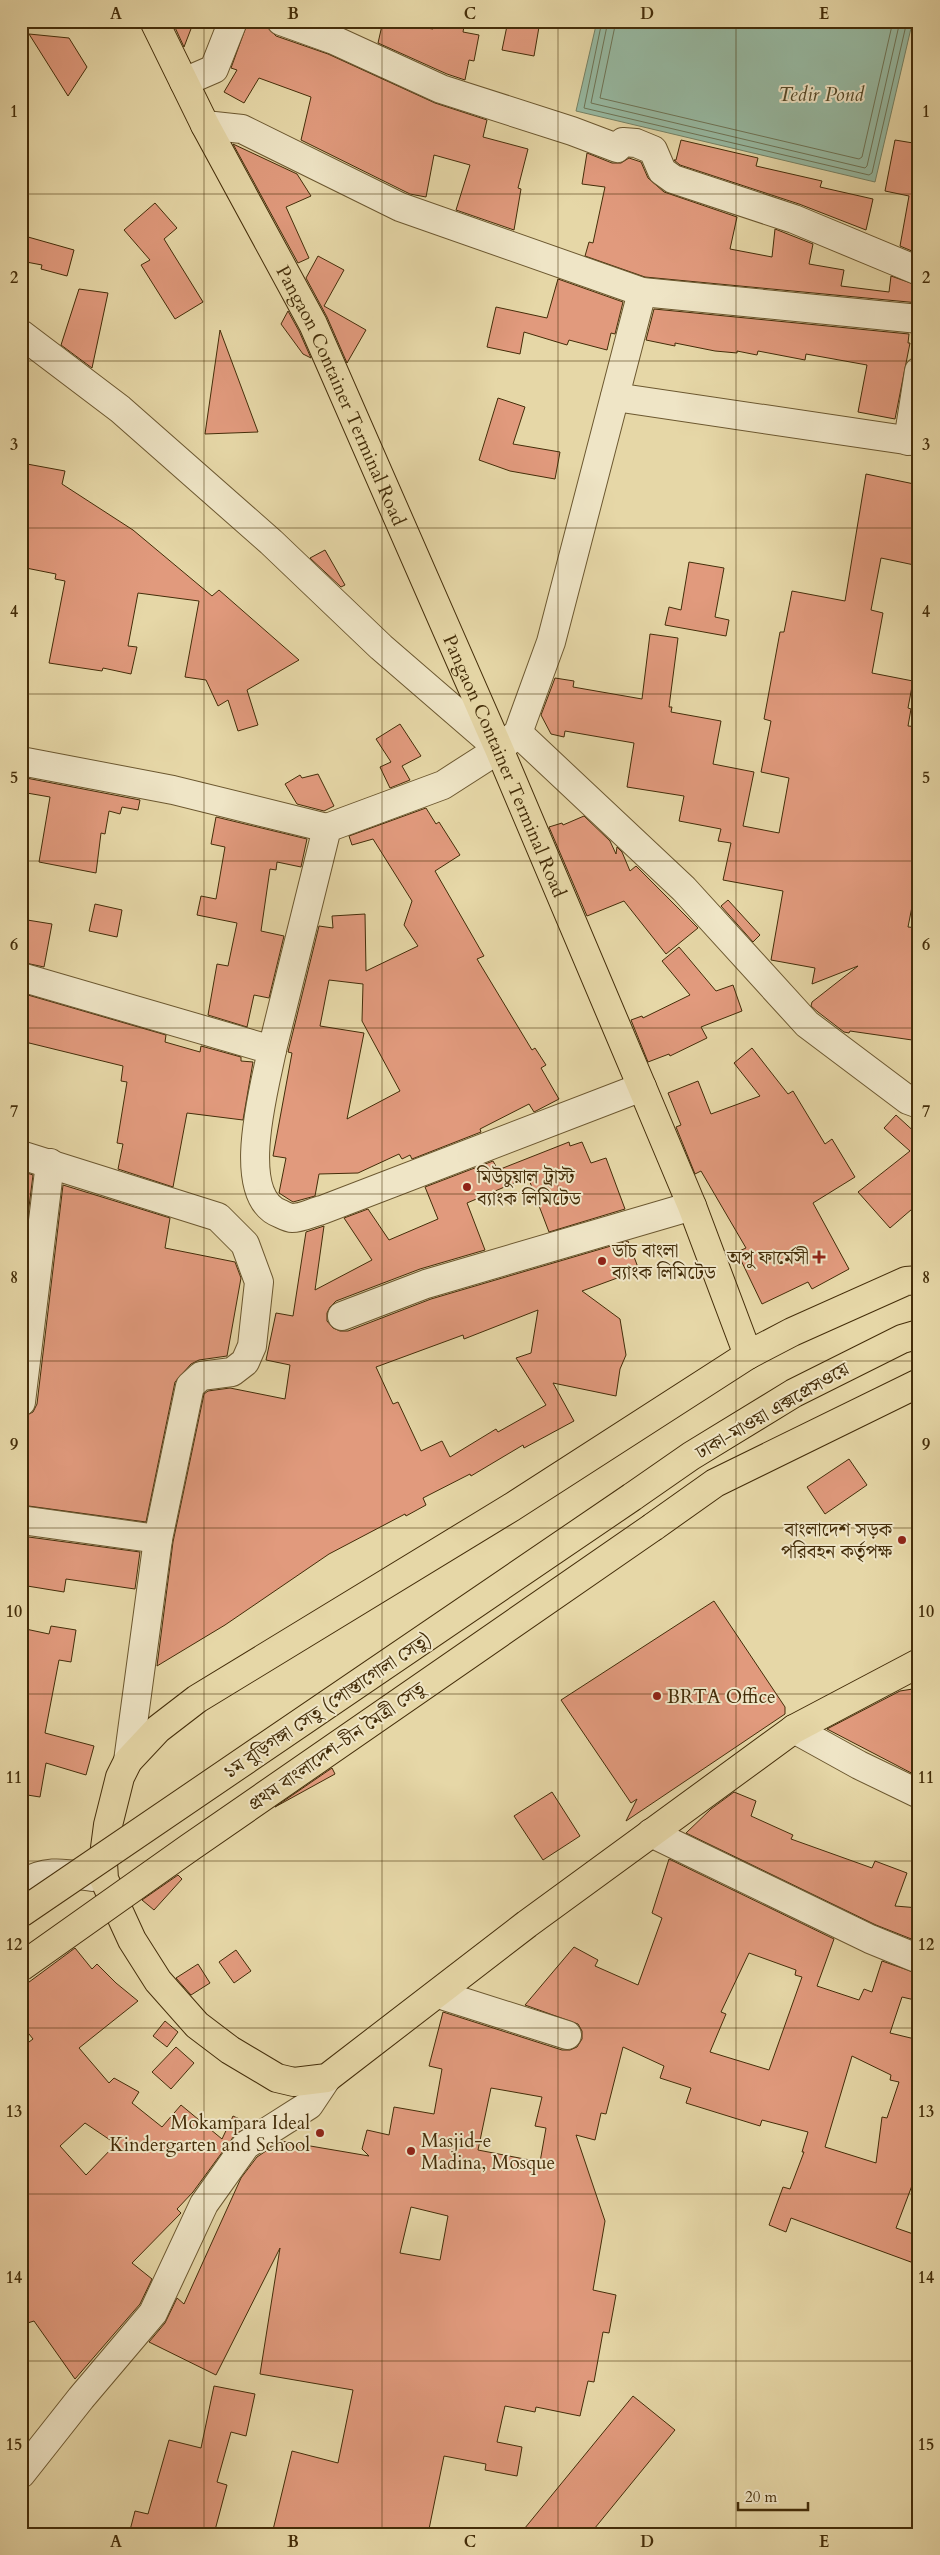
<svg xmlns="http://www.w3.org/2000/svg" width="940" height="2555" viewBox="0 0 940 2555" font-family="Cardo,'Noto Serif Bengali',serif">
<rect width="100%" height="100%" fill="#e6d7a7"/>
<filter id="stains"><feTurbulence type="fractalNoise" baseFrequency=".004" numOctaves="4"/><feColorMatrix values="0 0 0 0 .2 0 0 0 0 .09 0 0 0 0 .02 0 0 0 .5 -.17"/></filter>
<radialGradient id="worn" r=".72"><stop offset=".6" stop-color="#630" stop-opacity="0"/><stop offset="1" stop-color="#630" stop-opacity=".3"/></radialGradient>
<path fill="#97baa3" stroke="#768265" d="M597 21H902L912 24 875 182 576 111Z"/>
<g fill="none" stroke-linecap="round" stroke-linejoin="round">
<g stroke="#6e7456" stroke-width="1">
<path d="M602 21 584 108 869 175 872 173 907 21"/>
<path d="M608 21 591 103 865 168 867 166 900 21"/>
<path d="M616 21 600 98 859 159 862 157 893 21"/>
</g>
</g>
<g fill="#e19a7d" stroke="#442d09" fill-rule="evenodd">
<path d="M172 21H194L184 47Z"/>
<path d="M248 21 267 27 276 36 328 54 435 103 487 120 483 137 528 149 518 188 521 189 514 230 456 210 470 165 434 155 426 197 410 194 301 140 311 97 259 78 244 103 224 92 237 70 231 68Z"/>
<path d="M383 21 433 29 435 21H465L463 32 479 35 474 61 469 60 465 80 447 74 378 43Z"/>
<path d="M508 21 539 27 534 56 502 50Z"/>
<path d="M29 34 69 38 87 67 68 96Z"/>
<path d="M681 140 758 158 756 166 822 181 820 187 873 199 866 230 799 204 680 165 674 160H676Z"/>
<path d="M895 140 919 144V254L900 246 909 196 885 191Z"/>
<path d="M233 144 297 174 311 196 286 207 309 258 298 263Z"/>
<path d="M587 153 612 163H621L629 158 641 162 648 178 664 192 737 217 730 249 772 257 775 229 813 244 809 264 844 270 841 286 889 292 891 276 919 286V303L645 277 585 256 589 242 593 243 605 187 582 184Z"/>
<path d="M155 203 177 228 164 239 203 302 175 319 141 265 150 260 124 230Z"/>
<path d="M21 235 74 250 67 276 41 269 42 265 21 261Z"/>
<path d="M318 256 344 270 324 306 366 330 347 363 327 317 306 278Z"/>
<path d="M558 279 623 302 615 334 611 333 607 350 569 340 567 345 524 332 520 354 487 347 496 307 547 318Z"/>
<path d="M79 289 108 293 92 368 61 345Z"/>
<path d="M654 309 909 334 908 343H910L895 419 858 412 867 365 806 354 805 360 758 351 757 355 737 351V353L715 351 675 343V346L646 340Z"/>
<path d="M288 311 299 331 311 358 303 354 281 324Z"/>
<path d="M220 330 258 432 205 434Z"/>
<path d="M498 398 525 407 513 444 560 452 555 479 510 471 479 460Z"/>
<path d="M27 464 65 471 62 484 133 530 212 596 219 590 299 660 247 690 258 725 238 731 228 700 218 706 206 680 185 677 199 601 138 593 128 646 137 647 131 674 103 668 102 671 49 663 65 581 55 579 56 574 21 567V495Z"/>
<path d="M866 474 919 485V566L881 558 871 610 883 613 872 673 913 681 908 708 911 709 908 726 919 727V871L908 927 919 928V1041L850 1031 849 1033 844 1032 818 1012 811 1006 812 1002 858 966 812 984 815 968 771 960 783 891 723 880 731 843 718 841 721 829 679 821 684 796 627 787 634 743 565 731 564 737 551 734 541 715 555 678 574 681 573 687 642 699 650 634 678 638 669 707H672L671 712 721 721 713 764 754 772 743 826 779 833 789 778 761 772 771 721 764 719 780 632H784L792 591 845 601Z"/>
<path d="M325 550 345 585 341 587 310 558Z"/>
<path d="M689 562 724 568 715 617 729 620 726 636 665 625 669 607 681 610Z"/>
<path d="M400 724 421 756 402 766 410 780 390 788 380 767 391 762 376 739Z"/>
<path d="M318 774 334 806 324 811 297 804 285 784 300 775 302 778Z"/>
<path d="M21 777 140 800 138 810 122 807 120 814 109 811 105 834 101 833 96 873 39 862 50 797 21 792Z"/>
<path d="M426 808 436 824 439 822 460 855 435 871 484 956 477 959 532 1050 535 1048 546 1065 541 1068 559 1099 534 1112 529 1104 480 1129 481 1132 412 1159 410 1155 402 1159 399 1154 358 1173 319 1174 315 1196 293 1202 279 1193 286 1158 273 1156 292 1053 288 1052 319 926 333 928 332 916 365 914 366 971 418 946 404 925 412 901 373 839 352 845 349 836ZM329 980 363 984 362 1021 400 1091 347 1119 364 1033 320 1026Z"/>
<path d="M584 816 610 841 616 854 617 847 622 852 630 871 636 866 698 928 666 954 624 901 587 916 549 827 562 823 563 825Z"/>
<path d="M216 817 307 839 301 867 277 862 276 870 270 869 261 931 284 936 269 998 254 995 247 1027 208 1015 217 964 228 966 237 923 197 915 201 896 216 899 225 847 211 844Z"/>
<path d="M728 900 760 935 753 942 721 906Z"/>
<path d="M95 904 122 910 117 937 89 931Z"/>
<path d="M21 919 52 924 44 967 21 962Z"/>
<path d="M679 947 716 991 733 985 742 1011 701 1027 707 1038 670 1056 669 1054 648 1062 631 1020 642 1016 643 1018 690 995 662 961Z"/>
<path d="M21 993 166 1035 165 1042 200 1052 201 1046 241 1057V1061L253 1062 243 1120 187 1113 173 1187 118 1169 123 1144 117 1143 127 1082 121 1081 123 1066 21 1041 26 1012 21 1011Z"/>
<path d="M752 1048 788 1094 793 1091 825 1144 832 1139 855 1177 813 1203 849 1269 812 1289 808 1282 762 1304 737 1252 746 1248 701 1171 695 1174 676 1127 681 1125 668 1093 698 1081 711 1114 760 1096 734 1063Z"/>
<path d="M896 1115 919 1136V1203L890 1228 858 1192 910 1151 884 1128Z"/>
<path d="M569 1142 570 1146 582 1142 591 1163 606 1158 625 1209 549 1232 528 1177 467 1203 485 1250 420 1269 336 1301 330 1307 327 1313V1321L333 1328 340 1331H348L431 1299 628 1241 639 1270 582 1291 620 1319 626 1355 620 1369 616 1396 553 1383 574 1421 524 1448 523 1445 471 1476 470 1474 423 1498 426 1505 406 1516 405 1514 329 1554 225 1625 157 1666 173 1542 204 1394 208 1391 230 1388 285 1399 290 1365 266 1360 276 1313 293 1316 306 1232 324 1226 315 1290 372 1260 344 1218 368 1209 389 1240 438 1219 425 1187 493 1161 498 1170ZM538 1310 531 1353 516 1358 546 1405 498 1432 496 1429 450 1457 442 1441 421 1451 398 1402 393 1404 376 1367 463 1335 464 1339Z"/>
<path d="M21 1171 33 1175 21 1270Z"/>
<path d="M63 1185 170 1218 165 1248 235 1262 241 1278 227 1356 199 1360 191 1364 175 1382 146 1522 21 1505 28 1454 22 1453 27 1423 23 1422V1417L33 1412 37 1404Z"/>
<path d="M849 1459 867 1485 825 1514 807 1487Z"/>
<path d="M21 1536 140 1552 135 1589 66 1579 64 1592 21 1585Z"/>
<path d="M714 1601 785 1707V1714L626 1821 637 1799 631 1803 561 1700Z"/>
<path d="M51 1626 76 1630 71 1662 59 1660 45 1733 94 1746 86 1775 46 1763 40 1797 21 1794V1690L25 1666 21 1665V1628L49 1634Z"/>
<path d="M919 1688V1777L827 1729 900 1691Z"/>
<path d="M332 1768 335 1774 275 1807Z"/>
<path d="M552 1792 580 1836 543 1860 514 1816Z"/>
<path d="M734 1792 756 1801 751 1816 793 1835 791 1839 872 1868 875 1861 907 1873 895 1906 919 1908V1942L876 1925 686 1833 711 1809Z"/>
<path d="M669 1859 834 1939 817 1986 859 2000 864 1989 872 1992 882 1961 919 1974V2001L902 1997 890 2033 919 2040V2167L896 2228 919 2236V2265L791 2218 786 2232 769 2225 783 2187 790 2189 804 2152H802L808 2132 762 2120 760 2126 686 2103 691 2088 660 2078 664 2066 623 2047 606 2114 601 2113 595 2140 576 2135 605 2221 593 2290 616 2295 609 2333 603 2332 594 2382 588 2381 580 2416 536 2407 535 2412 505 2406 497 2442 522 2447 517 2476 485 2470 486 2464 444 2456 428 2534H272L292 2451 338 2463 353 2390 260 2374 280 2248 216 2375 149 2342 165 2323 177 2298 184 2304 241 2178 257 2157 281 2141 369 2156 362 2149 367 2130 389 2135 394 2107 434 2114 442 2069 429 2066 443 2012 562 2050H570L577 2047 582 2039V2031L578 2024 525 2005 574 1947 598 1960 595 1966 638 1985 662 1918 652 1913ZM749 1953 796 1970 795 1975 802 1977 769 2070 710 2052 726 2014 721 2012ZM852 2056 891 2075 890 2080 899 2082 887 2118 882 2117 876 2163 825 2147ZM491 2088 542 2097 535 2126 546 2128 540 2162 478 2150ZM411 2207 448 2216 440 2260 400 2253Z"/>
<path d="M178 1875 182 1879 154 1910 142 1900Z"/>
<path d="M75 1948 92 1969 97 1964 116 1983 138 2001 79 2048 109 2083 114 2078 139 2092 132 2103 162 2127 181 2105 222 2139 233 2116 250 2124 234 2136 193 2192 177 2209 181 2213 132 2263 152 2279 140 2304 75 2379 34 2321 21 2325V2048L33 2039 21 2024V1988ZM85 2123 116 2144 86 2175 60 2146Z"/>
<path d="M236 1950 251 1971 234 1983 219 1962Z"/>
<path d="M198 1964 210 1983 191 1995 176 1978Z"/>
<path d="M165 2021 178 2032 167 2047 153 2036Z"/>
<path d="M176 2047 194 2063 171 2089 152 2072Z"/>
<path d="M214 2386 255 2394 246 2436 231 2432 217 2482 227 2485 214 2534H129L135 2511 148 2514 169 2440 201 2448Z"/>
<path d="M633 2396 675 2430 590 2534H520Z"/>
</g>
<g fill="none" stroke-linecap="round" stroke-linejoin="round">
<g stroke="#6c5830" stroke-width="30">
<g id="minor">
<path d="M281 21 334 40 441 89 572 131 617 148 623 142 636 143 653 150 662 171 673 179 794 219 919 271"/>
<path d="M184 82 214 69 233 21"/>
<path d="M205 125 242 129 400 207 642 292 919 319"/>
<path d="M21 334 120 409 271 542 381 647 499 749"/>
<path d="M615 397 919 442"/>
<path d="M908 441 919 371"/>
<path d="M518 733 684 889 807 1024 908 1100 919 1104"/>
<path d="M21 761 173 790 327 828"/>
<path d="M21 977 272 1050 327 828 443 785 499 749 518 733 551 642 642 292"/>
<path d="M272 1050C265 1087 233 1197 281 1214 285 1216 289 1218 292 1218 302 1218 313 1212 322 1210L642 1087"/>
<path d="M21 1155 218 1217 245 1244 259 1282 252 1346 245 1362 232 1372 201 1376 190 1386 158 1539 128 1761"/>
<path d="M342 1316 426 1284 692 1206"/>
<path d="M21 1402 50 1163"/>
<path d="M21 1520 158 1539"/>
<path d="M794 1729 859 1765 919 1794"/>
<path d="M651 1833 870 1939 919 1959"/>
<path d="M21 1884C47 1869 63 1873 92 1877"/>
<path d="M438 1994 567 2035"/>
<path d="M21 2474 81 2398 153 2313 204 2204 246 2145 309 2105 327 2078"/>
</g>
</g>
<g stroke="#442d09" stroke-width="30">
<path id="major" d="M748 1355 512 1507 197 1699 158 1729 128 1761 120 1777 108 1825 103 1863 104 1879 132 1940 158 1981 197 2025 230 2050 277 2078 294 2082 327 2078 527 1924 794 1729 919 1663"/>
</g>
<g stroke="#442d09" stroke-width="30">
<g id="highway">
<path id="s1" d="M154 21 205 125 313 324 499 749 642 1087 692 1206 748 1355 792 1332 906 1281 919 1280"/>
<path d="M632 1497 691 1456 794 1393 902 1339 919 1334"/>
<path d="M653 1527 715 1483 919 1383"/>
</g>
</g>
<use href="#minor" stroke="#efe5c6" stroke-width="28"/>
<use href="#major" stroke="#e6d7a7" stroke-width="28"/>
<use href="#highway" stroke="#e6d7a7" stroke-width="28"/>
<g stroke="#442d09" stroke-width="30" stroke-linecap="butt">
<g id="highway-bridge">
<path d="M21 1913 632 1497"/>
<path d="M21 1967 189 1848 653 1527"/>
</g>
</g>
<use href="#highway-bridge" stroke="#e6d7a7" stroke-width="28"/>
</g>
<path fill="none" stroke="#442d09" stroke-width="1" stroke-opacity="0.55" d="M204 21V2534M382 21V2534M558 21V2534M736 21V2534M21 194H919M21 361H919M21 528H919M21 694H919M21 861H919M21 1028H919M21 1194H919M21 1361H919M21 1528H919M21 1694H919M21 1861H919M21 2028H919M21 2194H919M21 2361H919"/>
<g fill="#8f2418" stroke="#efe5c6" stroke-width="2">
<circle cx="467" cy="1187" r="5"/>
<path d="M816.5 1249.5h5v5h5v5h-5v5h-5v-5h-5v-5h5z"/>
<circle cx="602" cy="1261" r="5"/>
<circle cx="902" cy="1540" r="5"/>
<circle cx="657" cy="1696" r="5"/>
<circle cx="320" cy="2133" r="5"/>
<circle cx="411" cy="2151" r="5"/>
</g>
<g text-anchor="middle" stroke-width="4" stroke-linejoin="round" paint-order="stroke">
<g font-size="19" fill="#442d09" stroke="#efe5c6">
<text dy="7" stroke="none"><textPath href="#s1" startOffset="419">Pangaon Container Terminal Road</textPath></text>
<text dy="7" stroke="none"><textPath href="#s1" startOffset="824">Pangaon Container Terminal Road</textPath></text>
<text transform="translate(772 1410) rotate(-30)" y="7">ঢাকা-মাওয়া এক্সপ্রেসওয়ে</text>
<text transform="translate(327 1705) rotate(-34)" y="7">১ম বুড়িগঙ্গা সেতু (পোস্তাগোলা সেতু)</text>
<text transform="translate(336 1746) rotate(-35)" y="7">প্রথম বাংলাদেশ-চীন মৈত্রী সেতু</text>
</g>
<g font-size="19" fill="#442d09" stroke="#efe5c6" text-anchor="start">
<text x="477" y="1183">মিউচুয়াল ট্রাস্ট<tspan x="477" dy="22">ব্যাংক লিমিটেড</tspan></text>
<text x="612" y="1257">ডাচ বাংলা<tspan x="612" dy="22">ব্যাংক লিমিটেড</tspan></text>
<text x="809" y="1264" text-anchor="end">অপু ফার্মেসী</text>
<text x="892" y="1536" text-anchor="end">বাংলাদেশ সড়ক<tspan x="892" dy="22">পরিবহন কর্তৃপক্ষ</tspan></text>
<text x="667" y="1703">BRTA Office</text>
<text x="310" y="2129" text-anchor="end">Mokampara Ideal<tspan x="310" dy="22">Kindergarten and School</tspan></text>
<text x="421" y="2147">Masjid-e<tspan x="421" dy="22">Madina, Mosque</tspan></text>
</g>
<g font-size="20" font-style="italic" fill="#554928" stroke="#efe5c6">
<text x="821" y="101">Tedir Pond</text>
</g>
</g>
<rect width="940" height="2555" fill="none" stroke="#e6d7a7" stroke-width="55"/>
<path d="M738 2502v8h70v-8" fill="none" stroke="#442d09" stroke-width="2.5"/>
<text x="745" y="2502" font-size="15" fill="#442d09" stroke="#efe5c6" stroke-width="4" paint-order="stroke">20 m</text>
<rect x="28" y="28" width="884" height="2500" fill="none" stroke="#442d09" stroke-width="2"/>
<g font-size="16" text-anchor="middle" font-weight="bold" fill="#442d09">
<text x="116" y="19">A</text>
<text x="293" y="19">B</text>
<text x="470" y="19">C</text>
<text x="647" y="19">D</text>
<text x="824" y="19">E</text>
<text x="14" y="117">1</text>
<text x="926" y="117">1</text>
<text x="14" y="283">2</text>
<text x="926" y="283">2</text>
<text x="14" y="450">3</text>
<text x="926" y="450">3</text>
<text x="14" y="617">4</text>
<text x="926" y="617">4</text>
<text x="14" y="783">5</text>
<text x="926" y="783">5</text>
<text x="14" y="950">6</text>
<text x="926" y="950">6</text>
<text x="14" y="1117">7</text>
<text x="926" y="1117">7</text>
<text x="14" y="1283">8</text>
<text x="926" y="1283">8</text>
<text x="14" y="1450">9</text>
<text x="926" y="1450">9</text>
<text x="14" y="1617">10</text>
<text x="926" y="1617">10</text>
<text x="14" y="1783">11</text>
<text x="926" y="1783">11</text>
<text x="14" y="1950">12</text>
<text x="926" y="1950">12</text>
<text x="14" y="2117">13</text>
<text x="926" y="2117">13</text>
<text x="14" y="2283">14</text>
<text x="926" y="2283">14</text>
<text x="14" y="2450">15</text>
<text x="926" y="2450">15</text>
<text x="116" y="2547">A</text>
<text x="293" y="2547">B</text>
<text x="470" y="2547">C</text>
<text x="647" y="2547">D</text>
<text x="824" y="2547">E</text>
</g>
<rect width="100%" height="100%" filter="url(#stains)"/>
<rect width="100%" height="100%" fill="url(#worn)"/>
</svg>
